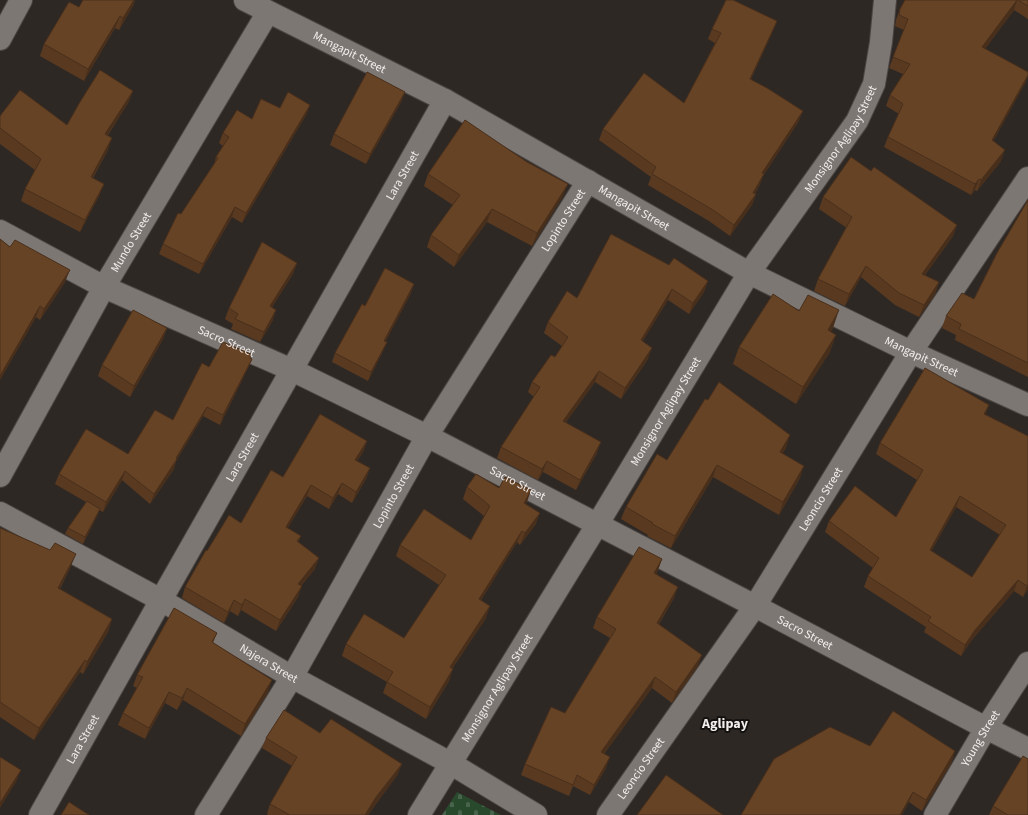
<svg xmlns="http://www.w3.org/2000/svg" width="1028" height="815" viewBox="0 0 1028 815" font-family="'Source Sans 3',sans-serif">
<defs>
<pattern id="cemetery-stones" width="16" height="16" patternUnits="userSpaceOnUse"><rect width="16" height="16" fill="#29492d"/><path d="M2 7V4a2 2 0 0 1 4 0v3zM10 15v-3a2 2 0 0 1 4 0v3z" fill="#48644c"/></pattern>
</defs>
<rect width="100%" height="100%" fill="#2e2825"/>
<path fill="url(#cemetery-stones)" d="M457 792 501 815H442Z"/>
<g fill="none" stroke-linecap="round" stroke-linejoin="round">
<g stroke="#4b4643" stroke-width="24">
<g id="street">
<path id="s1" d="M245 0 445 100 749 273 911 352 1028 405"/>
<path d="M0 39 21 0"/>
<path id="s2" d="M0 231 104 287 292 370 427 436 755 606 986 728 1028 749"/>
<path id="s3" d="M0 476 104 287 268 12"/>
<path id="s4" d="M0 513 161 600 292 677 450 763 536 815"/>
<path id="s5" d="M40 815 161 600 445 100"/>
<path id="s6" d="M206 815 292 677 427 436 588 181"/>
<path id="s7" d="M419 815 597 525 749 273 857 121 874 84 881 42 885 0"/>
<path id="s8" d="M608 815 755 606 911 352 1028 178"/>
<path id="s9" d="M935 815 986 728 1028 663"/>
</g>
</g>
<use href="#street" stroke="#7d7773" stroke-width="22"/>
</g>
<g fill="#593a21" fill-rule="evenodd">
<path d="M905 0H1028V19L1014 10 985 49 1028 72V76L1025 83 993 141 1001 161 977 191 975 190 971 195 884 147 888 137 899 114 886 106 890 95 903 74 889 68 904 30 895 26 896 20 900 9Z"/>
<path d="M134 4 119 30 115 28 84 81 40 56 44 44 79 7Z"/>
<path d="M777 21 773 31 751 79 799 121 763 176 760 184 755 194H756L752 205 730 236 709 221 648 185 651 177 599 140 603 129 684 103 715 43 708 39 712 29Z"/>
<path d="M133 91 128 103 108 135V150L93 178 104 184 99 196 80 232 21 201 25 189 35 170 0 144V116L67 125Z"/>
<path d="M405 92 401 102 366 164 330 145 334 134Z"/>
<path d="M310 105 306 115 242 223 232 217 199 274 159 254 163 244 214 165 216 157 223 146 219 143 223 133 252 119 280 108Z"/>
<path d="M527 162 563 196 532 246 487 222 454 267 427 247 431 235 453 205 424 186 428 174Z"/>
<path d="M871 171 957 225 953 236 925 275 939 282 935 294 919 317 895 305 861 277 845 306 814 291 818 279 847 228 819 209 823 197Z"/>
<path d="M1028 200V377L955 340 956 335 942 328 946 316 974 299Z"/>
<path d="M0 239 10 247 65 282 40 320 36 317 0 380Z"/>
<path d="M297 263 293 274 272 307 273 320 260 342 231 329 233 324 225 319 229 308Z"/>
<path d="M669 265 708 281 704 292 689 314 668 300 642 341 648 359 621 399 595 382 566 422 597 453 576 490 543 472 538 480 497 458 501 447 534 397 528 392 532 382 555 357 562 346 544 333 548 322 577 298Z"/>
<path d="M411 293 385 342H387L383 351 368 381 332 362 335 353 365 306Z"/>
<path d="M799 311 833 328 831 331 830 352 796 404 733 364 739 347Z"/>
<path d="M167 328 163 339 130 397 98 376 102 365Z"/>
<path d="M251 354 250 358 252 359 248 368 220 425 203 416 176 461 174 469 150 504 122 480 103 512 99 510 97 516 83 544 65 534 68 528 86 502 55 484 59 474 128 454 173 420 209 367Z"/>
<path d="M985 415 1028 589 1023 597 1014 591 971 641 961 656 924 632 926 627 864 587 868 576 873 568 825 532 829 521 896 517 917 480 876 454 880 443ZM956 507 1000 535 972 577 931 551Z"/>
<path d="M367 441 363 452 357 461 370 468 366 479 352 503 338 494 329 509 307 496 287 528 301 536 298 542 315 569 301 586 298 597 276 631 241 610 238 616 230 611 224 623 182 598 185 587 207 551 241 523 283 477Z"/>
<path d="M786 448 782 454 800 478 779 515 713 477 671 548 647 536 648 535 621 519 626 507 667 460Z"/>
<path d="M467 487 499 488 531 490 525 504 536 524 520 545 517 542 481 600 486 618 452 669 449 681 426 719 383 693 387 682 342 656 346 644 404 638 439 585 396 556 400 545 471 540 484 516 463 499Z"/>
<path d="M0 528 71 566 60 589 112 619 108 632 83 674 80 672 34 740 0 717Z"/>
<path d="M662 559 658 570 656 574 674 598 659 624 698 666 672 703 652 688 604 754 606 768 590 795 573 786 569 796 521 775 525 764 565 713 610 638 593 628 597 617Z"/>
<path d="M217 633 213 643 268 692 241 736 183 700 177 710 165 703 145 739 118 725 123 713 137 688 133 686 137 675Z"/>
<path d="M320 733 398 774 368 815H268L267 814 270 804 292 766 262 748 266 738Z"/>
<path d="M870 746 952 762 922 811 909 802Z"/>
<path d="M993 806 1028 815H989Z"/>
</g>
<g fill="#482f1b">
<path d="M134 0H135L134 4 119 30 123 18Z"/>
<path d="M1017 0 1014 10 978 58 982 47Z"/>
<path d="M120 16 115 28 84 81 88 69Z"/>
<path d="M777 21 773 31 746 89 750 79Z"/>
<path d="M1028 75 1025 83 988 151 992 140Z"/>
<path d="M133 91 128 103 100 146 105 134Z"/>
<path d="M405 92 401 102 366 164 370 154Z"/>
<path d="M310 105 306 115 242 223 246 213Z"/>
<path d="M803 111 799 121 763 176 760 184 751 201 756 194 752 205 730 236 734 225 753 193 762 173Z"/>
<path d="M112 138 108 150 86 189 91 177Z"/>
<path d="M1005 150 1001 161 977 191 981 180Z"/>
<path d="M979 179 975 190 971 195 975 184Z"/>
<path d="M104 184 99 196 80 232 85 220Z"/>
<path d="M568 184 563 196 532 246 537 233Z"/>
<path d="M235 207 232 217 199 274 203 264Z"/>
<path d="M492 209 487 222 454 267 459 255Z"/>
<path d="M957 225 953 236 918 285 922 274Z"/>
<path d="M297 263 293 274 266 317 270 306Z"/>
<path d="M866 266 861 277 845 306 849 294Z"/>
<path d="M70 270 65 282 40 320 44 309Z"/>
<path d="M708 281 704 292 689 314 693 303Z"/>
<path d="M939 282 935 294 919 317 924 305Z"/>
<path d="M414 284 411 293 381 350 384 341Z"/>
<path d="M672 289 668 300 637 351 641 340Z"/>
<path d="M40 306 36 317 0 380V376Z"/>
<path d="M276 310 273 320 260 342 264 332Z"/>
<path d="M839 310 833 328 822 347 828 330Z"/>
<path d="M167 328 163 339 130 397 134 386Z"/>
<path d="M836 335 830 352 796 404 803 387Z"/>
<path d="M387 342 383 351 368 381 371 372Z"/>
<path d="M652 348 648 359 621 399 625 388Z"/>
<path d="M252 359 248 368 220 425 223 415Z"/>
<path d="M599 371 595 382 559 432 563 421Z"/>
<path d="M989 405 985 416 984 414Z"/>
<path d="M207 407 203 416 176 461 174 469 150 504 154 494Z"/>
<path d="M790 435 786 448 775 465 780 452Z"/>
<path d="M367 441 363 452 351 471 355 460Z"/>
<path d="M601 442 597 453 576 490 580 480Z"/>
<path d="M547 461 543 472 538 480 542 469Z"/>
<path d="M717 465 713 477 671 548 675 536Z"/>
<path d="M804 466 800 478 779 515 783 502Z"/>
<path d="M370 468 366 479 352 503 356 492Z"/>
<path d="M125 471 122 480 103 512 106 502Z"/>
<path d="M342 483 338 494 329 509 333 498Z"/>
<path d="M311 485 307 496 282 538 286 527Z"/>
<path d="M531 490 527 502 520 514 524 503Z"/>
<path d="M960 496 956 507 926 561 930 550Z"/>
<path d="M100 509 97 516 83 544 85 537Z"/>
<path d="M540 513 536 524 520 545 525 533Z"/>
<path d="M522 531 517 542 475 610 479 599Z"/>
<path d="M76 554 71 566 54 600 58 588Z"/>
<path d="M319 558 315 569 294 594 298 584Z"/>
<path d="M662 559 658 570 650 584 654 573Z"/>
<path d="M1018 580 1014 591 971 641 961 656 965 645 975 630Z"/>
<path d="M1028 584V589L1023 597 1027 586Z"/>
<path d="M302 586 298 597 276 631 280 620Z"/>
<path d="M678 587 674 598 653 633 657 623Z"/>
<path d="M245 599 241 610 238 616 242 605Z"/>
<path d="M234 600 230 611 224 623 228 612Z"/>
<path d="M490 606 486 618 445 679 450 667Z"/>
<path d="M112 619 108 632 83 674 87 662Z"/>
<path d="M702 655 698 666 672 703 676 692Z"/>
<path d="M85 660 80 672 34 740 39 728Z"/>
<path d="M453 669 449 681 426 719 430 707Z"/>
<path d="M655 677 652 688 597 763 601 752Z"/>
<path d="M272 680 268 692 241 736 245 724Z"/>
<path d="M187 688 183 700 177 710 182 698Z"/>
<path d="M169 692 165 703 145 739 149 728Z"/>
<path d="M955 751 952 762 922 811 926 800Z"/>
<path d="M610 757 606 768 590 795 594 785Z"/>
<path d="M402 764 398 774 368 815H365L376 797Z"/>
<path d="M21 770 16 782 0 808V803Z"/>
<path d="M913 792 909 802 902 815H900Z"/>
</g>
<g fill="#674326" stroke="#482f1b" fill-rule="evenodd">
<path d="M83 0H134L123 18 120 16 88 69 44 44 69 2 79 7Z"/>
<path d="M726 0H733L777 21 750 79 767 88 803 111 762 173 764 174 753 193 756 194 734 225 713 210 652 174 656 167 603 129 644 73 684 103 721 33 712 29Z"/>
<path d="M905 0H1017L982 47 1028 72V75L992 140 1005 150 981 180 979 179 975 184 888 137 903 104 890 95 910 64 893 57 908 19 899 15 900 9Z"/>
<path d="M1018 0H1028V6Z"/>
<path d="M100 70 133 91 105 134 112 138 91 177 104 184 85 220 25 189 41 159 0 128V116L20 90 67 125 80 102Z"/>
<path d="M367 72 405 92 370 154 334 134Z"/>
<path d="M288 92 310 105 246 213 235 207 203 264 163 244 178 213 181 214 218 158 216 157 229 137 223 133 237 110 252 119 261 99 280 108Z"/>
<path d="M465 120 527 162 568 184 537 233 492 209 459 255 431 235 460 195 428 174Z"/>
<path d="M851 157 871 171 874 167 957 225 922 274 939 282 924 305 899 293 866 266 849 294 818 279 852 217 823 197Z"/>
<path d="M1028 200V363L959 329 961 324 946 316 962 293 974 299 997 253Z"/>
<path d="M611 234 669 265 674 258 708 281 693 303 672 289 641 340 652 348 625 388 599 371 563 421 601 442 580 480 547 461 542 469 501 447 540 387 532 382 551 355 555 357 568 337 548 322 567 291 577 298Z"/>
<path d="M0 239 10 247 15 240 70 270 44 309 40 306 0 376Z"/>
<path d="M262 242 297 263 270 306 276 310 264 332 235 319 238 314 229 308Z"/>
<path d="M385 268 414 284 384 341 387 342 371 372 335 353 362 304 365 306Z"/>
<path d="M773 294 799 311 808 295 839 310 828 330 836 335 803 387 739 347Z"/>
<path d="M133 310 167 328 134 386 102 365Z"/>
<path d="M223 342 251 354 250 358 252 359 223 415 207 407 176 458 177 459 154 494 125 471 106 502 59 474 86 429 128 454 155 410 173 420 202 363 209 367Z"/>
<path d="M925 368 989 405 984 414 1028 436V584L1027 586 1018 580 975 630 965 645 928 621 931 617 868 576 879 558 829 521 855 486 896 517 923 470 880 443ZM960 496 1006 525 972 577 930 550Z"/>
<path d="M719 382 790 435 780 452 804 466 783 502 717 465 675 536 652 524 653 523 626 507 657 454 667 460 705 399 708 400Z"/>
<path d="M320 414 367 441 355 460 370 468 356 492 342 483 333 498 311 485 286 527 301 536 297 541 319 558 298 584 302 586 280 620 245 599 242 605 234 600 228 612 185 587 206 550 207 551 229 515 241 523 271 470 283 477Z"/>
<path d="M476 474 499 488 505 477 531 490 524 503 540 513 525 533 522 531 479 599 490 606 450 667 453 669 430 707 387 682 393 672 346 644 364 614 404 638 446 575 400 545 424 509 471 540 490 506 467 487Z"/>
<path d="M87 501 100 509 85 537 68 528Z"/>
<path d="M0 528 50 550 55 543 76 554 58 588 112 619 87 662 85 660 39 728 0 702Z"/>
<path d="M639 547 662 559 654 573 678 587 657 623 702 655 676 692 655 677 601 752 610 757 594 785 577 775 573 785 525 764 551 707 565 713 616 629 597 617Z"/>
<path d="M174 608 217 633 212 642 272 680 245 724 187 688 182 698 169 692 149 728 123 713 143 677 137 675Z"/>
<path d="M284 710 320 733 331 719 402 764 376 797 365 815H290L270 804 297 757 266 738Z"/>
<path d="M893 711 955 751 926 800 913 792 900 815H741L774 759 830 727 870 746Z"/>
<path d="M1023 756 1028 759V815H1008L993 806Z"/>
<path d="M0 757 21 770 0 803Z"/>
<path d="M666 775 723 815H637Z"/>
<path d="M69 802 89 815H61Z"/>
</g>
<g text-anchor="middle" stroke-width="4" stroke-linejoin="round" paint-order="stroke">
<g font-size="12" fill="#f1eeec" stroke="#141210">
<text dy="4" stroke="none"><textPath href="#s1" startOffset="117">Mangapit Street</textPath></text>
<text dy="4" stroke="none"><textPath href="#s7" startOffset="797">Monsignor Aglipay Street</textPath></text>
<text dy="4" stroke="none"><textPath href="#s5" startOffset="735">Lara Street</textPath></text>
<text dy="4" stroke="none"><textPath href="#s1" startOffset="441">Mangapit Street</textPath></text>
<text dy="4" stroke="none"><textPath href="#s6" startOffset="694">Lopinto Street</textPath></text>
<text dy="4" stroke="none"><textPath href="#s3" startOffset="268">Mundo Street</textPath></text>
<text dy="4" stroke="none"><textPath href="#s2" startOffset="252">Sacro Street</textPath></text>
<text dy="4" stroke="none"><textPath href="#s1" startOffset="765">Mangapit Street</textPath></text>
<text dy="4" stroke="none"><textPath href="#s7" startOffset="473">Monsignor Aglipay Street</textPath></text>
<text dy="4" stroke="none"><textPath href="#s5" startOffset="411">Lara Street</textPath></text>
<text dy="4" stroke="none"><textPath href="#s2" startOffset="576">Sacro Street</textPath></text>
<text dy="4" stroke="none"><textPath href="#s6" startOffset="370">Lopinto Street</textPath></text>
<text dy="4" stroke="none"><textPath href="#s8" startOffset="381">Leoncio Street</textPath></text>
<text dy="4" stroke="none"><textPath href="#s2" startOffset="900">Sacro Street</textPath></text>
<text dy="4" stroke="none"><textPath href="#s4" startOffset="308">Najera Street</textPath></text>
<text dy="4" stroke="none"><textPath href="#s7" startOffset="149">Monsignor Aglipay Street</textPath></text>
<text dy="4" stroke="none"><textPath href="#s9" startOffset="89">Young Street</textPath></text>
<text dy="4" stroke="none"><textPath href="#s5" startOffset="87">Lara Street</textPath></text>
<text dy="4" stroke="none"><textPath href="#s8" startOffset="57">Leoncio Street</textPath></text>
</g>
<g font-size="14" font-weight="bold" fill="#f1eeec" stroke="#141210">
<text x="725" y="728">Aglipay</text>
</g>
</g>
</svg>
